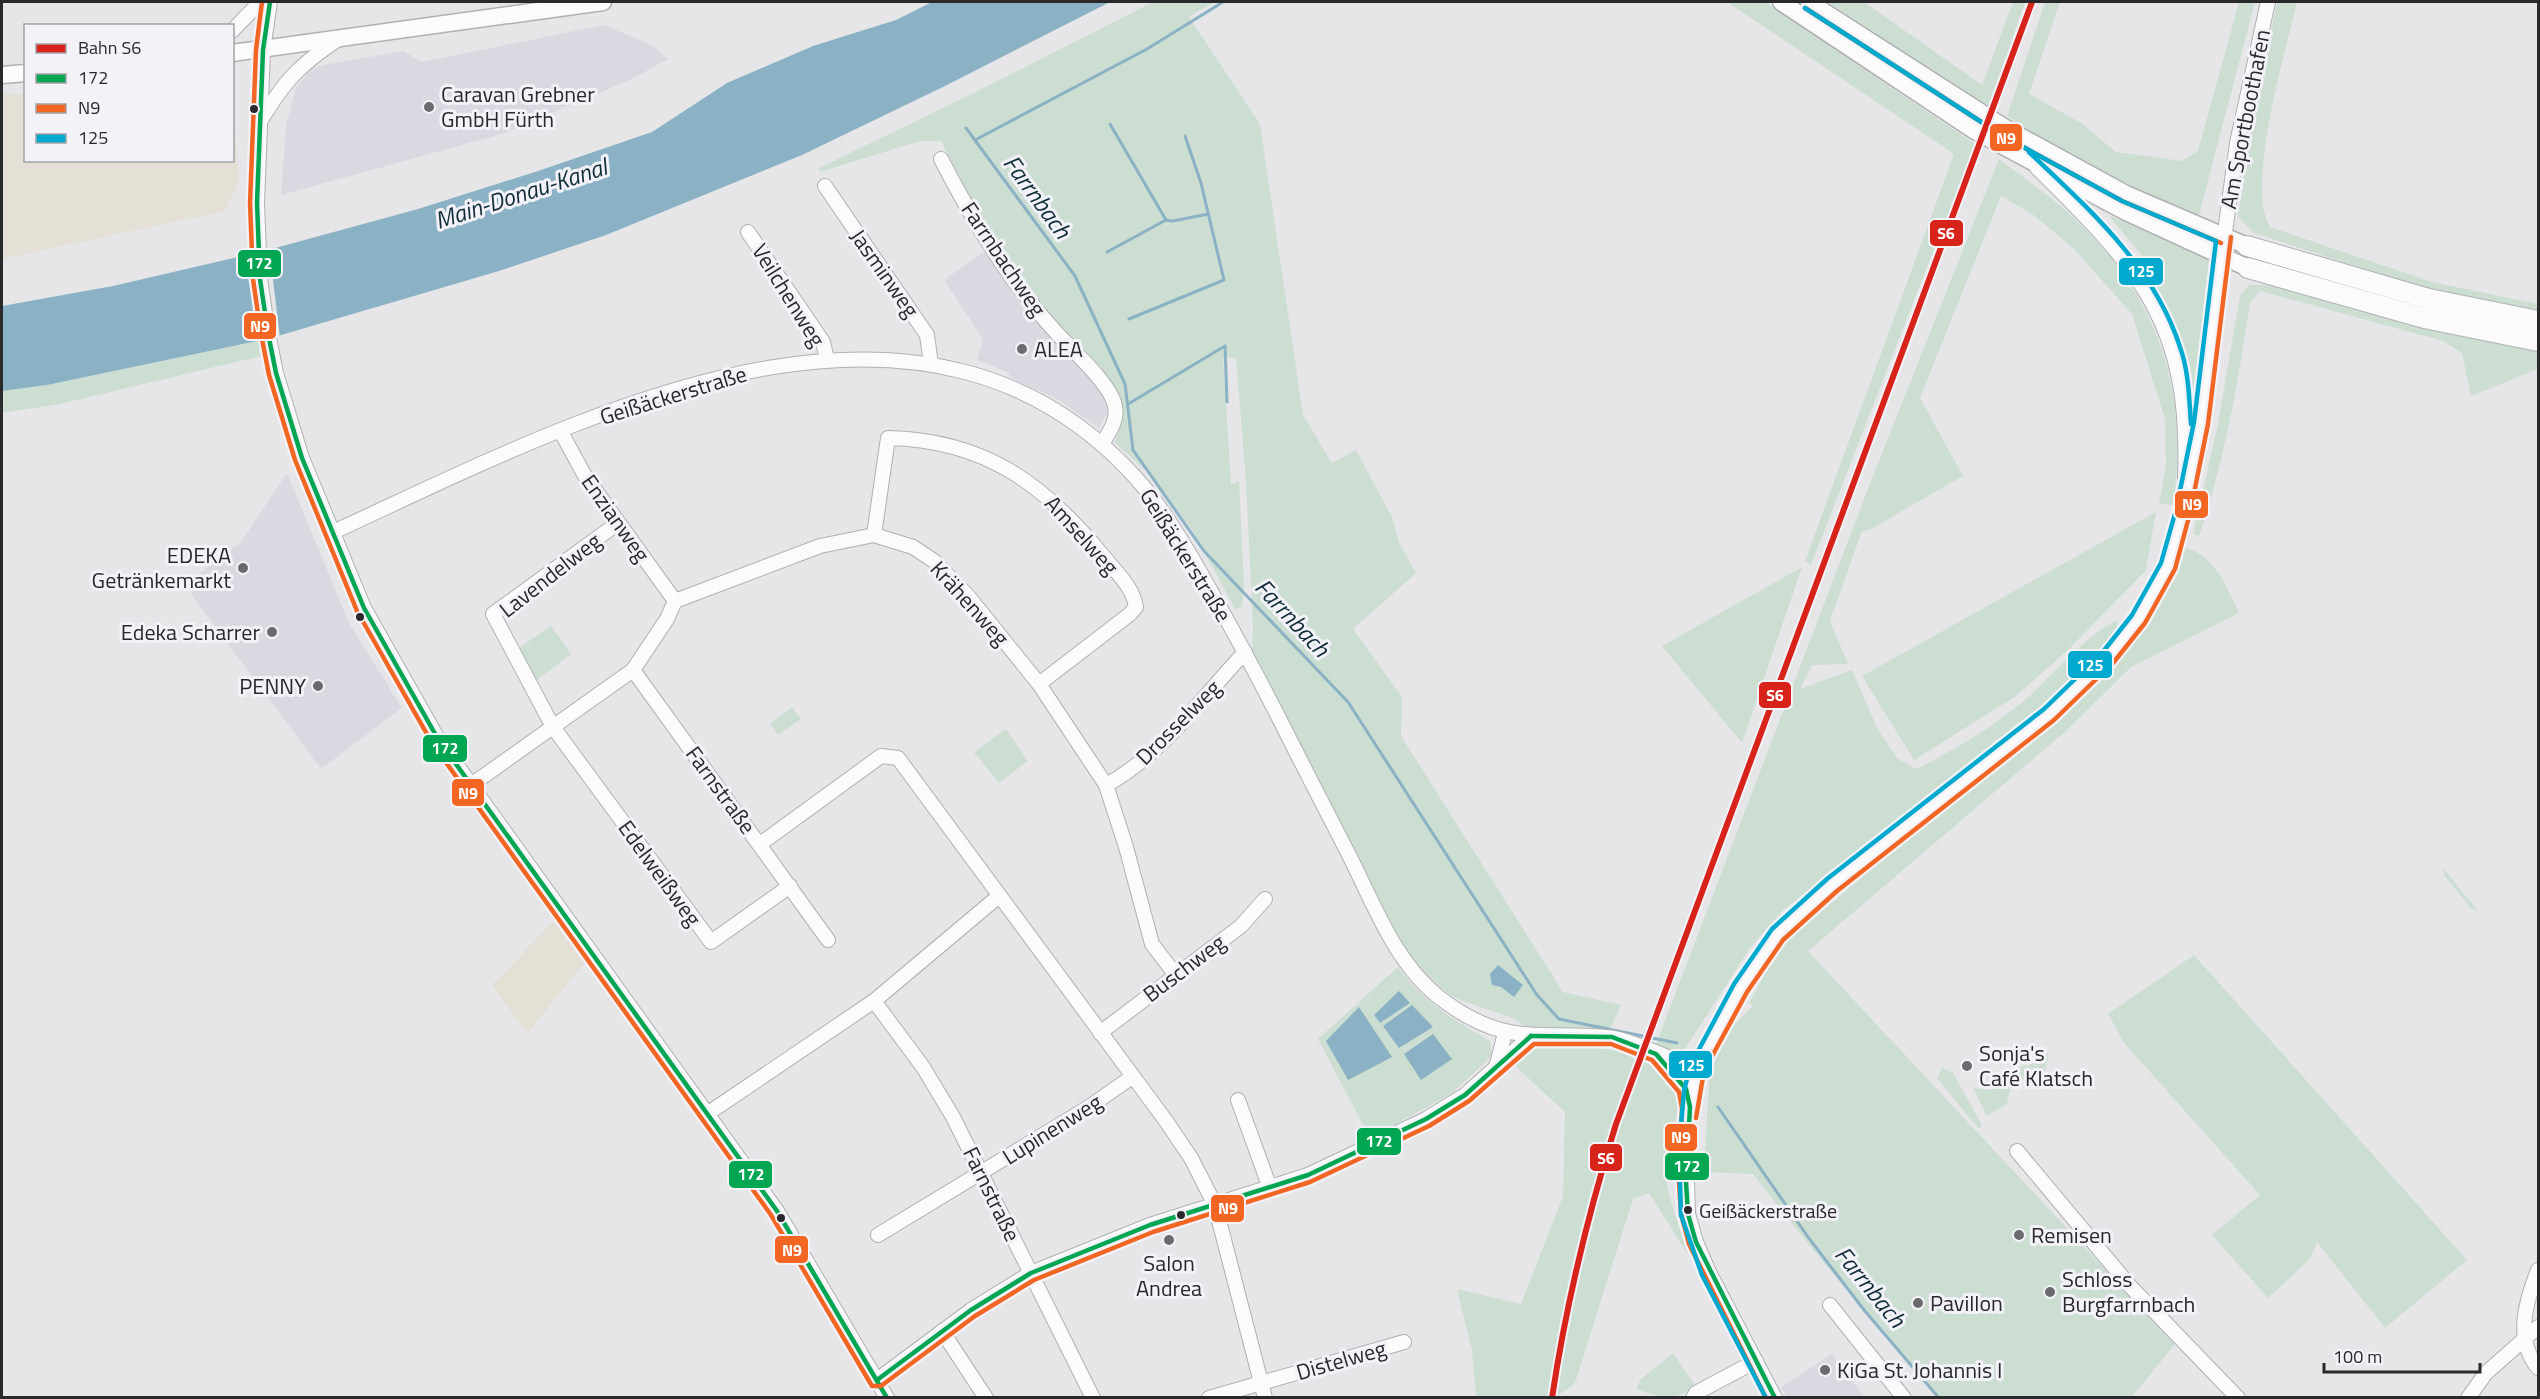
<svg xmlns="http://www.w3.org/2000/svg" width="2540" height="1399" viewBox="0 0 2540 1399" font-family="'Titillium Web',sans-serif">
<rect width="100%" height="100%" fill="#e6e6e9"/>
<g fill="#d9d9e1">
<path d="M604 25 653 46 668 59 632 79 502 134 281 195 286 125 296 88 310 70 323 65 404 51 421 62Z"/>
<path d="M985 251 1022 307 1081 366 1106 396 1108 411 1099 428 1057 399 1013 379 1007 372 977 360 983 339 944 280Z"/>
<path d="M287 473 349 623 402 708 321 769 191 594 198 574 241 542Z"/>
<path d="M1832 1354 1864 1397H1787L1781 1387Z"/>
</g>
<g fill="#e5e0d6">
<path d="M25 93 26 160H232L233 111 239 181 225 211 2 259V94Z"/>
<path d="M554 921 584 963 527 1034 492 985Z"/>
</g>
<g fill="#ccded1">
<path d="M1153 2H1214L1189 17 1260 124 1303 415 1332 463 1356 450 1393 519 1399 543 1416 573 1353 629 1402 697 1401 736 1563 992 1621 1005 1609 1032 1525 1026 1512 1018 1463 1001 1450 995 1422 971 1402 946 1252 651 1253 626 1246 481 1236 358 1223 357 1231 485 1239 481 1244 587 1242 607 1235 609 1193 531 1153 477 1115 443 1122 403 1114 386 1029 292 982 221 941 141H920L820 172 819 168 976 92Z"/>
<path d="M1727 2H1765L1975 144 1811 565 1805 561 1954 154Z"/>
<path d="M1828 2H1864L1982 85 2013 2H2025L1989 105 1969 96Z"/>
<path d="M2045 2H2060L2029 94 2081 123 2116 152 2182 161 2198 151 2239 2H2255L2199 215 2164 203 2026 131 2007 116Z"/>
<path d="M2277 2H2297C2286 51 2245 186 2270 227L2432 282 2538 304V313L2410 284 2254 233 2238 217 2250 134Z"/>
<path d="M1999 159C2026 180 2057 200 2081 225 2160 303 2190 395 2173 505L2159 504 2166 465 2165 419 2132 314 2074 249 2035 216 2001 196 1920 398 1963 476 1869 530 1862 531 1830 621 1848 664 1812 665 1800 689 1852 670 1878 730 1897 758 1916 769C1953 751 1987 730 2019 705 2052 678 2079 640 2117 620V633L2045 707 1782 911 1750 948 1685 1049 1678 1053 1655 1047 1869 486Z"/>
<path d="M2108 215 2205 257 2209 262 2195 403 2177 333 2141 254Z"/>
<path d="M2249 285H2271L2417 325 2538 351V369L2471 396 2462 353 2443 341 2260 291 2250 303C2238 382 2225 460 2199 536L2193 534 2218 424 2240 296Z"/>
<path d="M271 338 273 352 261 356 60 404 2 413V391L47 385Z"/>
<path d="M2156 512 2146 570 2068 650 2016 696 1914 760 1862 676Z"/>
<path d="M2181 546C2216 556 2225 583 2239 613L2131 667 2065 732 1808 951 2175 1344 2132 1397H1936L1805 1240 1753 1174 1704 1172 1710 1065 1730 1029 1753 1006 1749 1003 1778 949 1915 832 2055 722 2111 667 2149 617Z"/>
<path d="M1802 567 1742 743 1662 646Z"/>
<path d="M551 626 571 654 534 682 516 650Z"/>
<path d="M792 707 801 719 778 735 770 724Z"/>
<path d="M1006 729 1028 761 999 783 974 752Z"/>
<path d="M2444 869 2478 911 2472 909 2444 875Z"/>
<path d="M2194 955 2467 1260 2385 1328 2317 1242 2310 1259 2268 1298 2212 1235 2260 1195 2125 1044 2108 1014Z"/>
<path d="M1398 967C1422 1001 1455 1021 1490 1041L1492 1056 1451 1094 1370 1138 1318 1039Z"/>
<path d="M1553 1044C1597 1047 1682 1048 1677 1112 1676 1133 1667 1154 1666 1175 1666 1193 1683 1236 1688 1255L1649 1193 1633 1199 1575 1383 1556 1397H1476L1472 1350 1457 1289 1521 1304 1563 1196 1565 1112 1514 1065 1525 1050Z"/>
<path d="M2046 1052 2049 1056 2040 1086 2022 1078 2018 1086 2011 1085 2007 1104 1987 1116 1973 1088 1991 1090 2000 1084 1999 1080 2004 1077 2002 1074 2018 1065 2019 1068 2025 1065 2027 1067Z"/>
<path d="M1942 1068 1953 1073 1982 1125 1980 1128H1978L1937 1078Z"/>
<path d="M1673 1353 1697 1388C1674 1399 1661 1399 1637 1389L1640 1380Z"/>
</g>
<g fill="#8ab2c4">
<path d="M932 2H1110L945 86 802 155 606 235 499 271 271 338 47 385 2 391V306L113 286 268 250 418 209 538 171 652 132 727 83 813 46 896 20Z"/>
<path d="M1498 965 1523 985 1514 997 1501 987 1492 985 1490 974Z"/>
<path d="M1399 991 1410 1003 1380 1023 1374 1015Z"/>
<path d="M1412 1005 1433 1027 1399 1048 1383 1026Z"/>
<path d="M1359 1007 1392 1057 1348 1080 1326 1041Z"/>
<path d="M1433 1034 1452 1059 1421 1080 1404 1054Z"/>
</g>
<path fill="#e6e6e9" d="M269 246 280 338 261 343 250 251Z"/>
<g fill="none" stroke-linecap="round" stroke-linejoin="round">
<g stroke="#8ab2c4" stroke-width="3">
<path d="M1110 124 1166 220"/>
<path d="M966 128 1075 276 1125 384 1133 450 1204 551 1348 702 1537 995 1559 1019 1677 1043"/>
<path d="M975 140 1147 49 1223 2"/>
<path d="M1107 252 1166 220 1173 221 1208 214"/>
<path d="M1129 319 1224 280 1201 183 1185 136"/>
<path d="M1128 404 1225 346 1227 402"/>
<path d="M1718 1107 1808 1237 1864 1310 1939 1398"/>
</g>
<g stroke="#b0b0b3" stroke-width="16">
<g id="minor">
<path d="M270 2 263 50 257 203 260 279 268 333 276 373 302 458 364 608 438 739 777 1211 887 1398"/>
<path d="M232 31 260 2"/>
<path d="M261 120C285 81 298 66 337 40"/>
<path d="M941 159C976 227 1017 294 1071 348 1084 361 1112 388 1115 406 1118 421 1109 432 1102 444"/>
<path d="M2037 168C2141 270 2191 324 2185 477"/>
<path d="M825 186 927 335 931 364"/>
<path d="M748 232 823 342 827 359"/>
<path d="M561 432 585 476 675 601"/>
<path d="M618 523 493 614 553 727 711 942 790 886"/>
<path d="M331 533C569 424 915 235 1135 477 1159 503 1177 533 1195 563 1226 617 1255 671 1283 726 1305 770 1328 814 1351 859 1375 907 1396 964 1440 998 1504 1047 1535 1031 1607 1037 1628 1038 1675 1061 1697 1069"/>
<path d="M874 535 888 438C986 440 1045 485 1104 557 1116 572 1133 587 1136 607L1130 614 1039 684"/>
<path d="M633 670 828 940"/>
<path d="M471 785 633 670 667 619 675 601 820 546 874 535 913 547 934 561 968 596 1039 684 1106 785 1126 847 1152 944 1175 974"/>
<path d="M1106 785C1159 757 1204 696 1245 652"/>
<path d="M760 844 881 756 898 758 1166 1121 1191 1158 1215 1205 1265 1398"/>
<path d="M874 1001 923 1067 953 1117 1093 1398"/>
<path d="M1100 1033 1241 926 1265 899"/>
<path d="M1659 1056 1686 1089 1689 1102"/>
<path d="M1497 1064 1505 1033"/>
<path d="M1238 1100 1270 1188"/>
<path d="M707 1114 874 1001 999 896"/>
<path d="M2017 1151 2129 1285 2238 1398"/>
<path d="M878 1235 1089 1107 1132 1077"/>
<path d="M2538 1270C2526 1301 2514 1339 2538 1368"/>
<path d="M1830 1305 1904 1398"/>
<path d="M942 1331 986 1398"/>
<path d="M877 1380 971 1310 1031 1273 1150 1225 1308 1175 1426 1119 1465 1095 1531 1036"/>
<path d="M1209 1398 1404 1342"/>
<path d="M1693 1398 1696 1393 1756 1361"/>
<path d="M1775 1398 1709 1272 1696 1242 1688 1214 1686 1149 1691 1092 1697 1069 1741 988 1777 935 1832 885 2049 715 2108 658 2138 619 2168 566 2194 463 2237 143 2268 2"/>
<path d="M2468 1398 2486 1373 2538 1327"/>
</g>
</g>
<g stroke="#b0b0b3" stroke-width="19">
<g id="major">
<path d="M1781 2 1975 131 2124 211 2248 268"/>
<path d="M1809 2 2007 129 2126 194 2247 246"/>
<path d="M232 53 603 2"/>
<path d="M2 75 26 73"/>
</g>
</g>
<g stroke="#b0b0b3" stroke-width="22">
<g id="highway">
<path d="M2247 246 2429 299 2538 321"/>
<path d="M2248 268 2424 318 2538 341"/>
</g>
</g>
<use href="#minor" stroke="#fbfbfc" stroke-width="14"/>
<use href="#major" stroke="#fbfbfc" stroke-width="16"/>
<use href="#highway" stroke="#fbfbfc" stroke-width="20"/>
<g stroke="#f2f2f8" stroke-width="9">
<g id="bus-1">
<path d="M270 2 263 50 257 203 260 279 268 333 276 373 302 458 364 608 438 739 777 1211 887 1398"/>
<path d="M1531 1036 1612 1037 1656 1054 1686 1089 1690 1107 1686 1182 1688 1214 1696 1242 1775 1398"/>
<path d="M877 1380 971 1310 1031 1273 1150 1225 1308 1175 1426 1119 1465 1095 1531 1036"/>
</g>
</g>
<g stroke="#f2f2f8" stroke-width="9">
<g id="bus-2">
<path d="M262 2 256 50 250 203 253 279 261 334 269 375 295 460 357 611 432 743 771 1215 872 1386H881L975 1316 1034 1280 1153 1232 1310 1182 1429 1126 1469 1101 1534 1044H1611L1652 1060 1679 1092 1682 1108 1679 1182 1681 1214 1689 1244 1766 1398"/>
<path d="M1805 8 2003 136 2122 201 2221 243"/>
<path d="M1696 1118 1704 1071 1747 992 1783 940 1837 891 2054 720 2113 663 2145 623 2175 569 2190 513 2208 424 2231 237"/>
</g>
</g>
<g stroke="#f2f2f8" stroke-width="9">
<g id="bus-3">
<path d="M2029 152C2089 209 2154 266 2180 347 2189 372 2189 398 2191 424"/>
<path d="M1766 1398 1702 1275 1681 1215 1679 1148 1684 1091 1690 1066 1734 984 1772 929 1827 879 2044 709 2102 653 2132 615 2161 563 2176 510 2194 422 2216 241 2122 201 2003 136 1805 8"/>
</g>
</g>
<use href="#bus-1" stroke="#00a651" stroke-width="4.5"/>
<use href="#bus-2" stroke="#f26522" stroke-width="4.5"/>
<use href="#bus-3" stroke="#00a9ce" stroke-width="4.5"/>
<g stroke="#f2f2f8" stroke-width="10">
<path id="rail-1" d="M1552 1398C1566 1304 1588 1214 1616 1124L2032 2"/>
</g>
<use href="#rail-1" stroke="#d72319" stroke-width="6"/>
</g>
<g fill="#6b6b6e" stroke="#f2f2f8" stroke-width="2">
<circle cx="429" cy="107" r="6"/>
<circle cx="1022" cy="349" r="6"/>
<circle cx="243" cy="568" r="6"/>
<circle cx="272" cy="632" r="6"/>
<circle cx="318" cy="686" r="6"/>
<circle cx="1967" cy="1066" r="6"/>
<circle cx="2019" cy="1235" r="6"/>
<circle cx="1169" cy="1240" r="6"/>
<circle cx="2050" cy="1292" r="6"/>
<circle cx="1918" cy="1303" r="6"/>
<circle cx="1825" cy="1370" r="6"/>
</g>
<g fill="#29292c" stroke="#f2f2f8" stroke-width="2">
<circle cx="254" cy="109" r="5"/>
<circle cx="360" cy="617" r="5"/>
<circle cx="1688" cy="1210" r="5"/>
<circle cx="1181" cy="1215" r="5"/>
<circle cx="781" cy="1218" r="5"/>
</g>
<g text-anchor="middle" stroke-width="6" stroke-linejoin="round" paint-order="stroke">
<g font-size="20" fill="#29292c" stroke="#f2f2f8" text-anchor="start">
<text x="1699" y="1218">Geißäckerstraße</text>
</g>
<g font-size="22" fill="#29292c" stroke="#f2f2f8" text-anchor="start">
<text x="441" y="102">Caravan Grebner<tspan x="441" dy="25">GmbH Fürth</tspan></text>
<text x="1034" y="357">ALEA</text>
<text x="231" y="563" text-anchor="end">EDEKA<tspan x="231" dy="25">Getränkemarkt</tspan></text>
<text x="260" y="640" text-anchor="end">Edeka Scharrer</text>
<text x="306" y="694" text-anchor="end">PENNY</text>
<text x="1979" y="1061">Sonja's<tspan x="1979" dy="25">Café Klatsch</tspan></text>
<text x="2031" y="1243">Remisen</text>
<text x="1169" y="1271" text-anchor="middle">Salon<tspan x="1169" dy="25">Andrea</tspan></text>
<text x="2062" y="1287">Schloss<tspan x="2062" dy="25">Burgfarrnbach</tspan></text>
<text x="1930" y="1311">Pavillon</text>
<text x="1837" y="1378">KiGa St. Johannis I</text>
</g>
<g font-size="22" fill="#29292c" stroke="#f2f2f8">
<text transform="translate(2245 119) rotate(-79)" y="8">Am Sportboothafen</text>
<text transform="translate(1004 259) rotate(56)" y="8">Farrnbachweg</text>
<text transform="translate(885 273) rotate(55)" y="8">Jasminweg</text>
<text transform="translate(789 295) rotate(58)" y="8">Veilchenweg</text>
<text transform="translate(673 395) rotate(-17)" y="8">Geißäckerstraße</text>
<text transform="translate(616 518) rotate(55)" y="8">Enzianweg</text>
<text transform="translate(1082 535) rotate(48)" y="8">Amselweg</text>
<text transform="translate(1186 555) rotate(58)" y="8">Geißäckerstraße</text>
<text transform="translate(550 575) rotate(-38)" y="8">Lavendelweg</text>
<text transform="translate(970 603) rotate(48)" y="8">Krähenweg</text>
<text transform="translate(1178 722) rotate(-45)" y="8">Drosselweg</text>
<text transform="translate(721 790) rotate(54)" y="8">Farnstraße</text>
<text transform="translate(660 873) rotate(54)" y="8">Edelweißweg</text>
<text transform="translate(1184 968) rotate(-37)" y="8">Buschweg</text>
<text transform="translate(1052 1129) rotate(-32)" y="8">Lupinenweg</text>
<text transform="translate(992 1194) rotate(64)" y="8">Farnstraße</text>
<text transform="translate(1341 1360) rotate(-16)" y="8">Distelweg</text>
</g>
<g font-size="24" font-style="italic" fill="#122e3a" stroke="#f2f2f8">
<text transform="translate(521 194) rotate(-18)" y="8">Main-Donau-Kanal</text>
<text transform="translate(1037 197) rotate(54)" y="8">Farrnbach</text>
<text transform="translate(1292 618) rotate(47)" y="8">Farrnbach</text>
<text transform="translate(1870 1287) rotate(51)" y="8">Farrnbach</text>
</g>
</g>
<g stroke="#f2f2f8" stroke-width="2">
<rect x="1989" y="123" width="34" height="29" rx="6" fill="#f26522"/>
<rect x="1929" y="219" width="35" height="28" rx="6" fill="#d72319"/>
<rect x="237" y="249" width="45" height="29" rx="6" fill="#00a651"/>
<rect x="2118" y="257" width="46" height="29" rx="6" fill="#00a9ce"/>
<rect x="243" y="312" width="34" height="28" rx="6" fill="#f26522"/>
<rect x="2174" y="490" width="35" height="29" rx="6" fill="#f26522"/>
<rect x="2067" y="650" width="46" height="29" rx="6" fill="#00a9ce"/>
<rect x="1758" y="681" width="34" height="28" rx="6" fill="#d72319"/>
<rect x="422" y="734" width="46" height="29" rx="6" fill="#00a651"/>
<rect x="451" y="778" width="34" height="29" rx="6" fill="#f26522"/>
<rect x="1668" y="1050" width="45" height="29" rx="6" fill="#00a9ce"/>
<rect x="1664" y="1123" width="34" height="29" rx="6" fill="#f26522"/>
<rect x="1356" y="1127" width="46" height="29" rx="6" fill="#00a651"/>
<rect x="1589" y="1143" width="34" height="29" rx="6" fill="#d72319"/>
<rect x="1664" y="1152" width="46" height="29" rx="6" fill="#00a651"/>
<rect x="728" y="1160" width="45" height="29" rx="6" fill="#00a651"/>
<rect x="1210" y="1194" width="35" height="29" rx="6" fill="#f26522"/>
<rect x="774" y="1235" width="35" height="29" rx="6" fill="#f26522"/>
</g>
<g font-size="16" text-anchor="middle" font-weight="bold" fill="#fff">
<text x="2006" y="144">N9</text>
<text x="1946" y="239">S6</text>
<text x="259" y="269">172</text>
<text x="2141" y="277">125</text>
<text x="260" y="332">N9</text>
<text x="2192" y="510">N9</text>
<text x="2090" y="671">125</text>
<text x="1775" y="701">S6</text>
<text x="445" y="754">172</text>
<text x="468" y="799">N9</text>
<text x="1691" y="1071">125</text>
<text x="1681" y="1143">N9</text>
<text x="1379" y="1147">172</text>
<text x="1606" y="1164">S6</text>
<text x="1687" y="1172">172</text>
<text x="751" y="1180">172</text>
<text x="1228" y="1214">N9</text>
<text x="792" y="1256">N9</text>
</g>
<rect width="2540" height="1399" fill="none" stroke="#29292c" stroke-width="6"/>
<rect x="24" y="24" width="210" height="138" fill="#f2f2f8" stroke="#a2a2a6" stroke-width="1.5"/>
<rect x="36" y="44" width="30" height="9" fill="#d72319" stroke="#a2a2a6" stroke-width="1.5"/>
<text x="78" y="54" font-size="18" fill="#29292c">Bahn S6</text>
<rect x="36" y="74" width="30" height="9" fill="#00a651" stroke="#a2a2a6" stroke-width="1.5"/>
<text x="78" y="84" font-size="18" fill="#29292c">172</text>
<rect x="36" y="104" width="30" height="9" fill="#f26522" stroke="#a2a2a6" stroke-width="1.5"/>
<text x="78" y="114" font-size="18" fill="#29292c">N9</text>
<rect x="36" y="134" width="30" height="9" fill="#00a9ce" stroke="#a2a2a6" stroke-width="1.5"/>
<text x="78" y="144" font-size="18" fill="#29292c">125</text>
<path d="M2324 1363v9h156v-9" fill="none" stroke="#29292c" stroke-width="3"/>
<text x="2333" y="1363" font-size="18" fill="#29292c" stroke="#f2f2f8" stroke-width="4.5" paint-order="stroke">100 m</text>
</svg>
